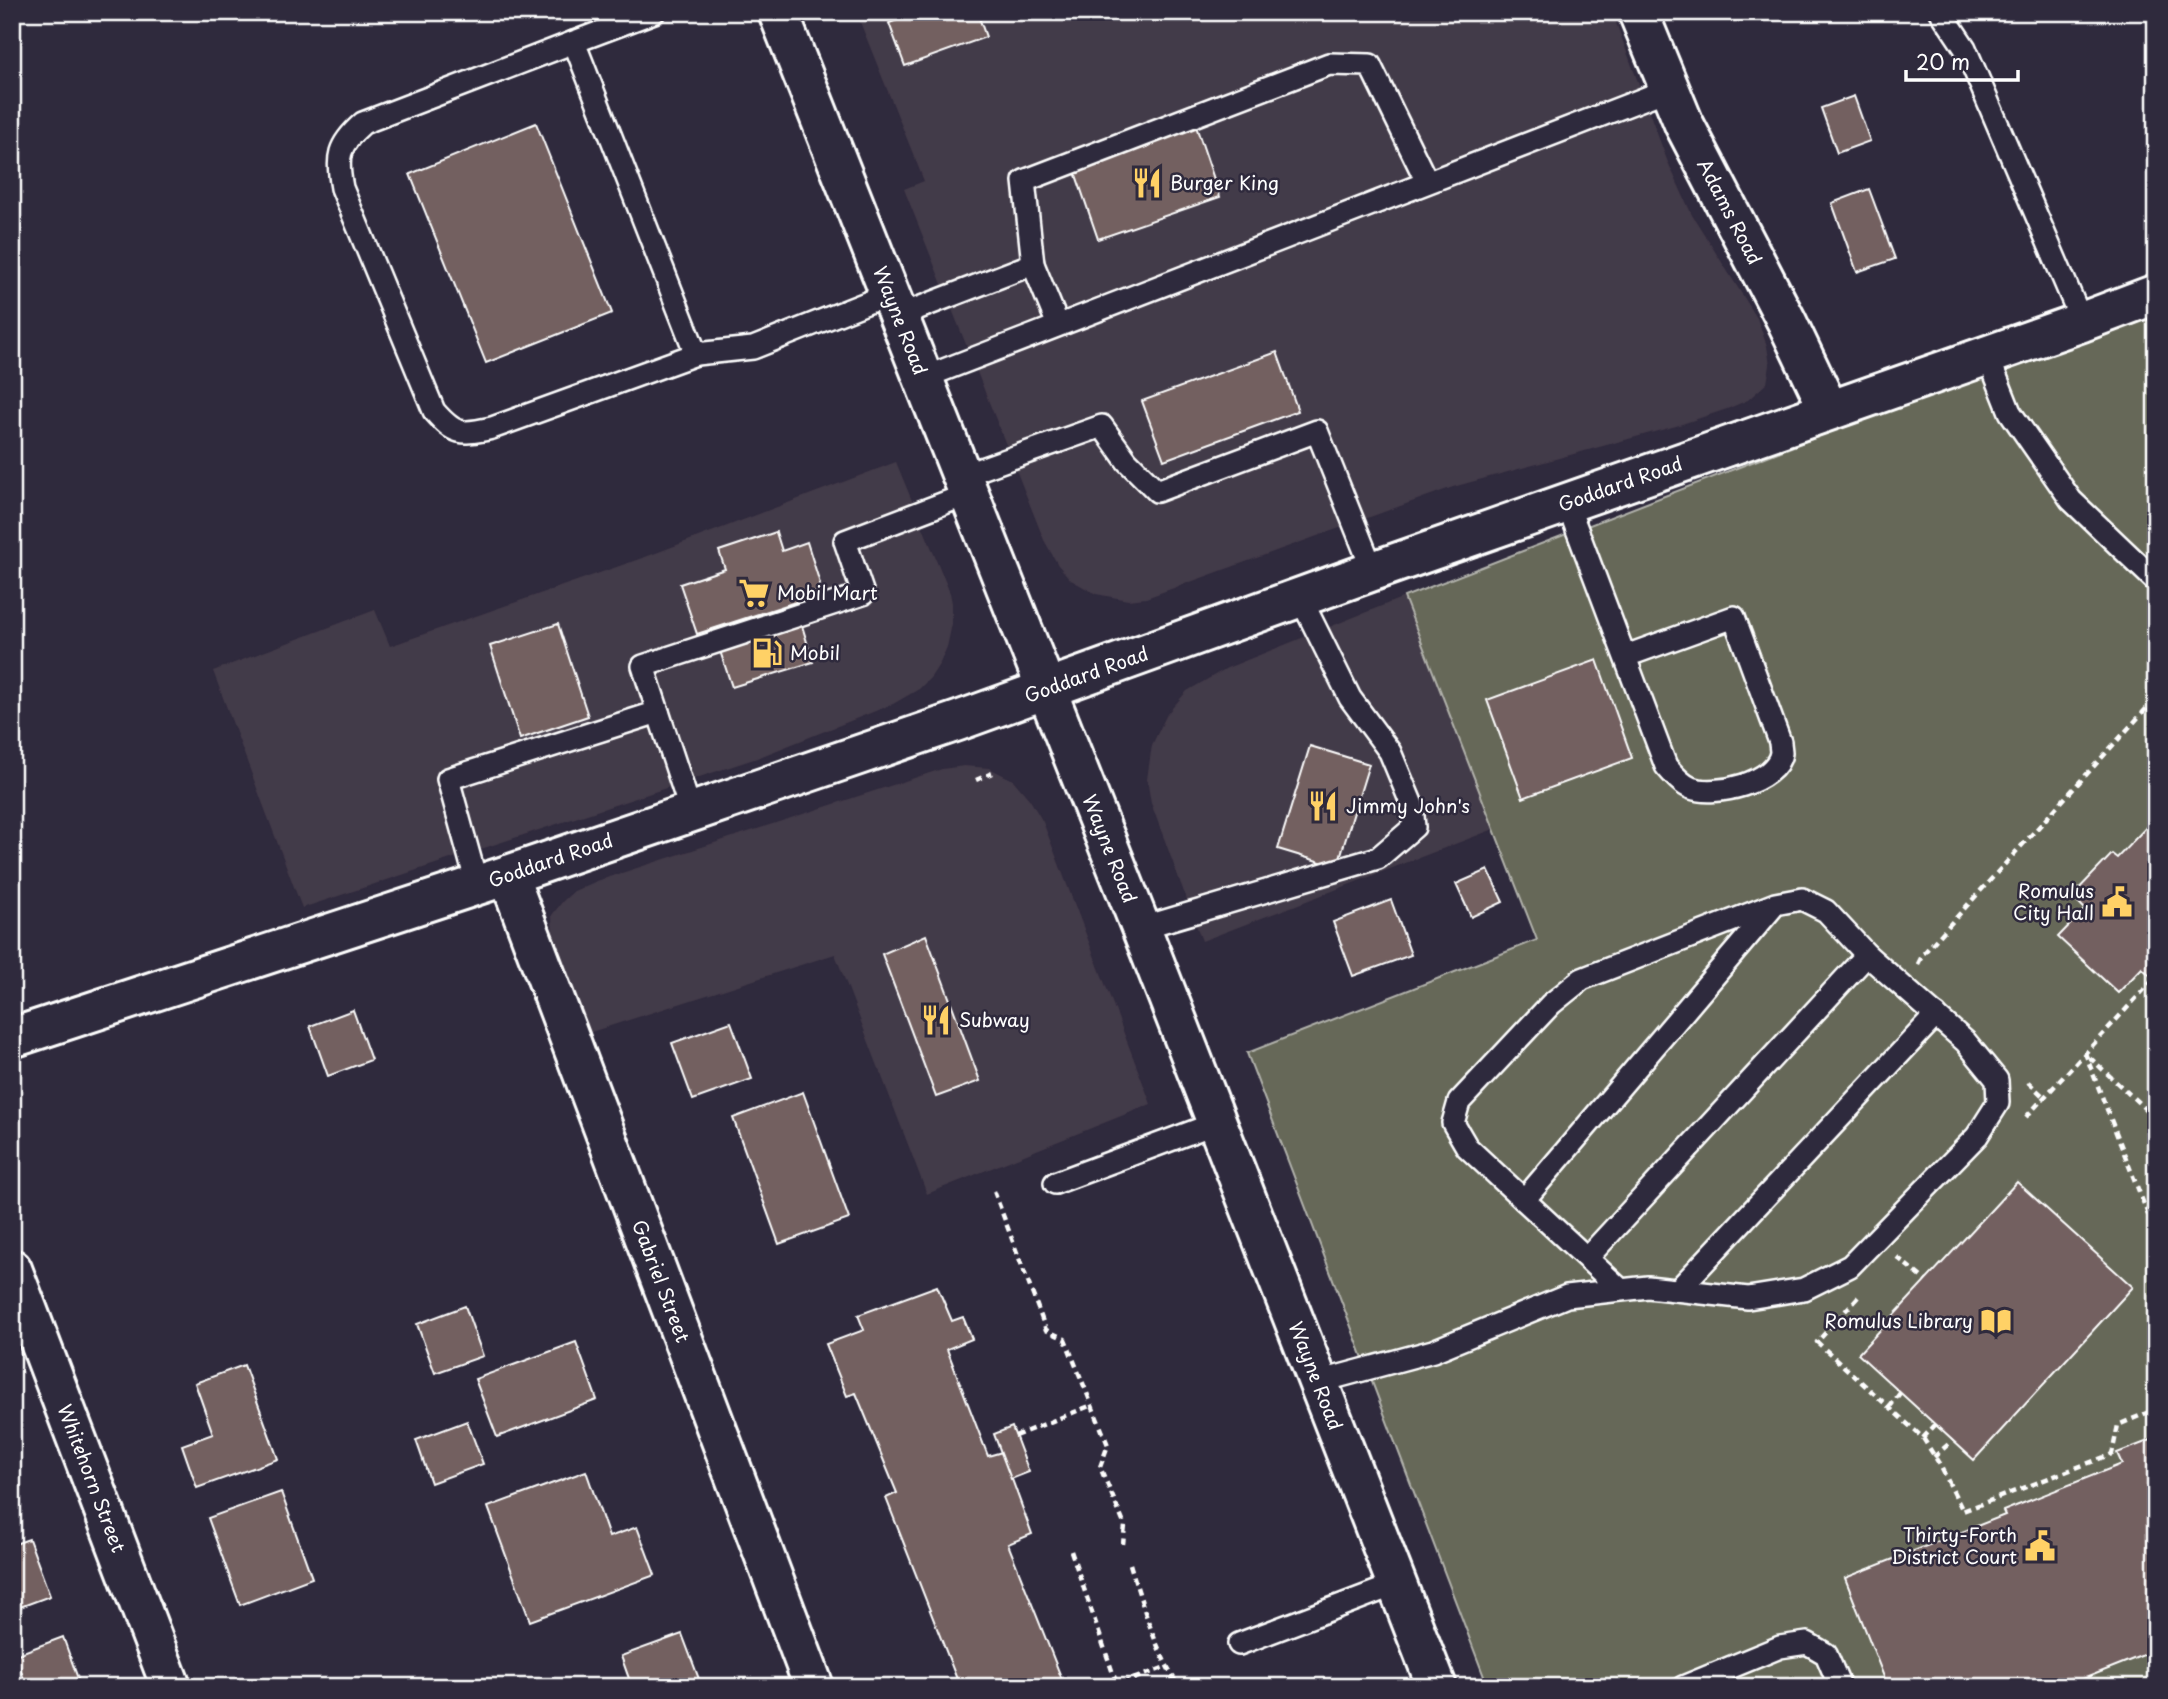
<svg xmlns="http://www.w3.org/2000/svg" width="2168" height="1699" viewBox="0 0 2168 1699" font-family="'Playpen Sans',sans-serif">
<rect width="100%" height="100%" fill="#2f2a3d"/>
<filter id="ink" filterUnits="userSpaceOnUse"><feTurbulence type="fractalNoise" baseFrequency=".0143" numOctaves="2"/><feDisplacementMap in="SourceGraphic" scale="14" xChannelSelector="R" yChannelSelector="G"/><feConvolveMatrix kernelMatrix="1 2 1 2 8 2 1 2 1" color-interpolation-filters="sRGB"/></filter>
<g filter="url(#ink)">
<g fill="#433a48">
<path d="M856 12H1612L1667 160 1692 215 1757 318 1767 346 1770 365 1767 383 1748 400 1727 409 1676 426 1453 487 1146 598 1128 600 1096 594 1071 580 1058 565 1044 540 904 189 924 181Z"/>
<path d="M896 462 950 593 952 603V624L947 647 940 663 931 677 919 689 893 704 757 758 302 908 213 671 375 610 390 646 648 556Z"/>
<path d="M1404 597 1494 829 1202 941 1151 803 1147 779 1152 745 1167 714 1187 691 1227 668Z"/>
<path d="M964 766 989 768 1013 780 1030 800 1043 822 1151 1104 927 1194 835 954 585 1034 553 942 552 915 563 901 574 891 597 881 942 769Z"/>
</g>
<path fill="#666759" stroke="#b2b3ac" stroke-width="2" d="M2156 313V1687H1488L1247 1053 1537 940 1404 597 1863 419Z"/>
<g fill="#736060" stroke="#fff" stroke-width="2">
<path d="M920 12H977L986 37 905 66 889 23Z"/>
<path d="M1854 96 1870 141 1837 153 1821 108Z"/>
<path d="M536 123 612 313 486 363 410 174Z"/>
<path d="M1196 126 1220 197 1098 239 1074 169Z"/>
<path d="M1869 189 1895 259 1857 272 1832 203Z"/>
<path d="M1277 352 1298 411 1164 460 1142 401Z"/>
<path d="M776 532 782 551 807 542 818 577 820 584 817 591 811 597 697 634 680 584 725 569 719 551Z"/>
<path d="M800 619 813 662 732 687 718 645Z"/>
<path d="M558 624 588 716 520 739 490 646Z"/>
<path d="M1597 660 1632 758 1523 798 1487 700Z"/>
<path d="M1310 746 1369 764 1337 867 1278 849Z"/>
<path d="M2156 817V981L2142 968 2118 993 2058 937 2085 909 2072 896 2112 854 2117 858Z"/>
<path d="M1488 870 1503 902 1471 917 1456 884Z"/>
<path d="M1391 900 1411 955 1353 976 1333 922Z"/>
<path d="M926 935 980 1081 936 1097 882 954Z"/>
<path d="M353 1010 371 1060 328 1076 310 1026Z"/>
<path d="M731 1022 752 1079 693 1100 672 1043Z"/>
<path d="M803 1092 849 1219 779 1244 733 1118Z"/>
<path d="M2017 1182 2133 1287 1974 1460 1858 1354Z"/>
<path d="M937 1286 952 1321 963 1317 972 1339 947 1349 988 1456 1002 1452 1032 1534 1008 1544 1065 1687H960L886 1498 897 1493 856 1393 847 1396 826 1344 864 1330 858 1315Z"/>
<path d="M465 1306 483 1356 435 1373 417 1324Z"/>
<path d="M576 1342 597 1400 497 1437 475 1379Z"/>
<path d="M244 1365 278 1459 197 1488 182 1445 213 1434 195 1383Z"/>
<path d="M467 1421 483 1464 431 1483 416 1440Z"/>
<path d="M1012 1427 1029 1472 1011 1479 994 1434Z"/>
<path d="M2156 1438V1650L2073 1683 2071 1678 2048 1687H1888L1845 1578 2005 1515 2003 1511 2122 1464 2117 1453Z"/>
<path d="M586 1471 609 1537 637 1527 655 1575 530 1621 488 1507Z"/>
<path d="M281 1492 312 1578 240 1605 208 1518Z"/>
<path d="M29 1539 50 1596 12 1610V1545Z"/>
<path d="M682 1634 702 1687H632L621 1656Z"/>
<path d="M63 1637 81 1687H27L15 1655Z"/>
</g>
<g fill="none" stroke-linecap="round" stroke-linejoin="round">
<g stroke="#fff" stroke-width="26">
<g id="service">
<path d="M654 12 574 42 696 354"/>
<path d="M1941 12 1965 48 2082 322"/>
<path d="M574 42 363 123C338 145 336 157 342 188L434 411C455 435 461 435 492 428L696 354 753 348 889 294"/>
<path d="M898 316 1033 264"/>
<path d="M1058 325 1033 264 1024 181 1329 64 1370 65 1427 182"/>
<path d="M1987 354 2010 412 2071 500 2156 581"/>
<path d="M923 378 1669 89"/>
<path d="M961 476 1102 426 1127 461 1157 491 1317 431 1373 571"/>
<path d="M1567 503 1666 766C1673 774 1681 784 1691 788 1715 797 1776 783 1781 753 1781 749 1780 745 1780 742L1734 617 1626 656"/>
<path d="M691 812 643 666 863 594 845 541 968 494"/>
<path d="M477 884 448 779 658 712"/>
<path d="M1141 928 1378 858 1414 827 1412 805 1390 752 1350 698 1300 597"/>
<path d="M1055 1183 1216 1123"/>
<path d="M1524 1200 1772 908"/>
<path d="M1587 1258 1867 955"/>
<path d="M1678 1290 1936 1015"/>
<path d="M1318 1382 1433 1351 1567 1296 1648 1287 1748 1298 1804 1289 1850 1266 1977 1136 1998 1103 1997 1080 1966 1042 1867 955 1826 911 1802 899 1775 904 1582 979 1551 1004 1459 1102 1453 1123 1467 1147 1621 1290"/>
<path d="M1239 1644 1397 1584"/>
<path d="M1683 1687 1780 1647 1807 1643 1826 1654 1840 1687"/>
</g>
</g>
<g stroke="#fff" stroke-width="44">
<g id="minor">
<path id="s1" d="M1638 12 1684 124 1787 322 1829 410"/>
<path id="s2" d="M508 875 814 1687"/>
<path id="s3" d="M12 1269 171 1687"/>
</g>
</g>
<g stroke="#fff" stroke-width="44">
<g id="secondary">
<path id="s4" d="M778 12 1141 928 1437 1687"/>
<path id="s5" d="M12 1038 508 875 958 721 1373 571 2082 322 2156 294"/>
</g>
</g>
<g stroke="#fff" stroke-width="4.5" stroke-dasharray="7 5" stroke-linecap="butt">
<path d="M976 780 992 773"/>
<path d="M1918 964 1923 954 2156 698"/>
<path d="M2028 1082 2044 1097"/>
<path d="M2026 1117 2154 979"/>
<path d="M2156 1119 2085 1053 2156 1235"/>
<path d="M994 1191 1046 1330 1065 1339 1108 1445 1100 1467 1125 1526 1123 1544"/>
<path d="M1897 1257 1926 1281"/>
<path d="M1858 1297 1817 1342 1923 1438 1940 1465 1963 1511 2112 1454 2118 1425 2156 1409"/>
<path d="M1889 1408 1900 1393"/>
<path d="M1015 1436 1092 1405"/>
<path d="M1923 1438 1935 1425"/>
<path d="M1934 1457 1953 1440"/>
<path d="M1071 1551 1117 1685"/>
<path d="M1130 1564C1143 1607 1155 1649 1179 1687"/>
<path d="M1111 1687 1166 1667"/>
</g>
<use href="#service" stroke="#2f2a3d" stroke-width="21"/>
<use href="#minor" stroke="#2f2a3d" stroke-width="38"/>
<use href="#secondary" stroke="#2f2a3d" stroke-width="38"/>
</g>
</g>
<defs>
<g id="restaurant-bare" transform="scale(2.415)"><path d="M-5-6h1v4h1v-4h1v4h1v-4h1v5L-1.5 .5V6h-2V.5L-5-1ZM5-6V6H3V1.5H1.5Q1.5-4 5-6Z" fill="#ffd166" stroke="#2f2a3d" stroke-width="2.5" paint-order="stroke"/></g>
<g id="supermarket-bare" transform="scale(2.415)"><path d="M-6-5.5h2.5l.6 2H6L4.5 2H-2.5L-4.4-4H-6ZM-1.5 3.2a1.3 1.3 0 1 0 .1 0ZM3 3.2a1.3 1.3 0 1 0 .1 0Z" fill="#ffd166" stroke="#2f2a3d" stroke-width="2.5" paint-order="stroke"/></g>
<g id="fuel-bare" transform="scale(2.415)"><path d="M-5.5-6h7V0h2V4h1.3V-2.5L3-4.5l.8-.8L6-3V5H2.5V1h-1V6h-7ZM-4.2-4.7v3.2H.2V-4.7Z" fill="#ffd166" stroke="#2f2a3d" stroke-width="2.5" paint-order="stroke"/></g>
<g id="civic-bare" transform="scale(2.415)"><path d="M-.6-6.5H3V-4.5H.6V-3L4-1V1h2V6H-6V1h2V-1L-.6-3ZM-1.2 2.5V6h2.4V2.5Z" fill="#ffd166" stroke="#2f2a3d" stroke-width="2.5" paint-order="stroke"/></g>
<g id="library-bare" transform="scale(2.415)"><path d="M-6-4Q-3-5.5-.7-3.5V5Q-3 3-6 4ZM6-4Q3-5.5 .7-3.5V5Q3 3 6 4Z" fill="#ffd166" stroke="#2f2a3d" stroke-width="2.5" paint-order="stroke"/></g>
</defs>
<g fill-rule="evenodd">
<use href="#restaurant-bare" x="1147" y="183"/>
<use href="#supermarket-bare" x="754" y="593"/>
<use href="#fuel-bare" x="767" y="653"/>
<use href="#restaurant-bare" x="1323" y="806"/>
<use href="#civic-bare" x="2117" y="902"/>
<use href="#restaurant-bare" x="936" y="1020"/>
<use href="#library-bare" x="1996" y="1321"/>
<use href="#civic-bare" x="2040" y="1546"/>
</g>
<g text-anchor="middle" stroke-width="5" stroke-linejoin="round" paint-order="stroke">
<g font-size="19" fill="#fff" stroke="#2f2a3d" text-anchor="start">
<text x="1170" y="190">Burger King</text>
<text x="777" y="600">Mobil Mart</text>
<text x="790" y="660">Mobil</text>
<text x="1346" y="813">Jimmy John's</text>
<text x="2094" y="898" text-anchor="end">Romulus<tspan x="2094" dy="22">City Hall</tspan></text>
<text x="959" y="1027">Subway</text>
<text x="1973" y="1328" text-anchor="end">Romulus Library</text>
<text x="2017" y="1542" text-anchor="end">Thirty-Forth<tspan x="2017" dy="22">District Court</tspan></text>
</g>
<g font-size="19" fill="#fff" stroke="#2f2a3d">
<text dy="7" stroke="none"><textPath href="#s1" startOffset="220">Adams Road</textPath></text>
<text dy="7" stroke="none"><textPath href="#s4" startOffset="332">Wayne Road</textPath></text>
<text dy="7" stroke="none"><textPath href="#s5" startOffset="1701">Goddard Road</textPath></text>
<text dy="7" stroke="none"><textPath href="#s5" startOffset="1134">Goddard Road</textPath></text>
<text dy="7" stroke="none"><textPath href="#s4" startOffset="900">Wayne Road</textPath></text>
<text dy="7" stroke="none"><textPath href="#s5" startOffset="567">Goddard Road</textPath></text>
<text dy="7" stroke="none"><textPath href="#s2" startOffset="434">Gabriel Street</textPath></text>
<text dy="7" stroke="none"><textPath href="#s4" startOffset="1466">Wayne Road</textPath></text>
<text dy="7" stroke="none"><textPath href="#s3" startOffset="224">Whitehorn Street</textPath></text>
</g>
</g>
<rect width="2168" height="1699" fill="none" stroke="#2f2a3d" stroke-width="42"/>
<rect x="21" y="21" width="2126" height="1657" fill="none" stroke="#fff" stroke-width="2.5" filter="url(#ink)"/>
<path d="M1906 70v10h112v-10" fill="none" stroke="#ffffff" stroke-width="3.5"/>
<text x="1916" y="70" font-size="21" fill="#ffffff" stroke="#2f2a3d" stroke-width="5" paint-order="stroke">20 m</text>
</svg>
